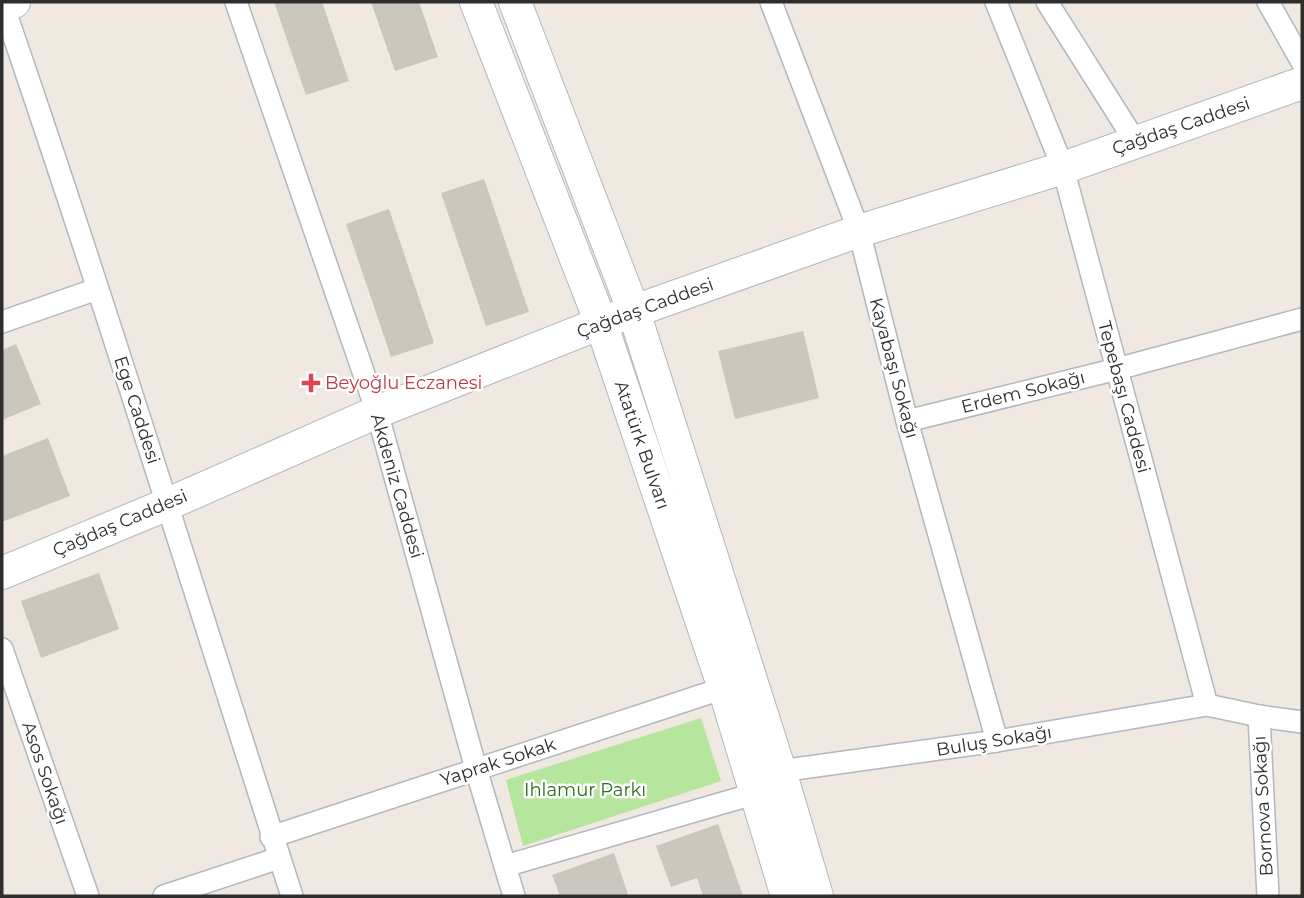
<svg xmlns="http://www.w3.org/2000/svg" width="1304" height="898" viewBox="0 0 1304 898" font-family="Montserrat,sans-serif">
<rect width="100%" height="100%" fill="#efe9e1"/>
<path fill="#b6e59e" d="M701 718 721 781 523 846 506 780Z"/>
<g fill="#cbc7bf">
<path d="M274 2H322L349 81 306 95Z"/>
<path d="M371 2H419L438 57 395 71Z"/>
<path d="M484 179 529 312 486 326 441 193Z"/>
<path d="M389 209 434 343 391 357 346 224Z"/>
<path d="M803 331 819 398 735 419 718 351Z"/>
<path d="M16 344 41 404 2 420V350Z"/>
<path d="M48 438 70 496 2 522V456Z"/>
<path d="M99 573 119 629 41 658 21 601Z"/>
<path d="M718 824 743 896H703L697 878 671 887 656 846Z"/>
<path d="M614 853 628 894 622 896H560L552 875Z"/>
</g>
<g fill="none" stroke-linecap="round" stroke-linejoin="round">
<g stroke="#b4b7c1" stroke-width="24">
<g id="street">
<path d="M2 2C104 298 196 598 292 896"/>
<path d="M236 2 377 412 476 769 514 896"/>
<path d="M771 2 859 231 907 421 997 741"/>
<path d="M996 2 1063 168 1207 705 1259 716 1302 722"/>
<path d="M1047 2 1135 141"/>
<path d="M1268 2 1302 62"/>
<path d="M2 322 97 289"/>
<path d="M907 421 1117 369 1302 319"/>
<path d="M2 649 88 896"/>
<path d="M1259 716 1268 896"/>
<path d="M780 771 997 741 1207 705"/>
<path d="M271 837 724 688"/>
<path d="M505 866 757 793"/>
<path d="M164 896 279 858"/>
</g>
</g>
<g stroke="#b4b7c1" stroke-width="34">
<g id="secondary">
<path d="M476 2 601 323 724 688 787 896"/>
<path d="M515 2 634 312 780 771 817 896"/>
<path d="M2 6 14 2"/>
<path d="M2 573 168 504 377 412 601 323 859 231 1063 168 1302 83"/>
</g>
</g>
<use href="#street" stroke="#fff" stroke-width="21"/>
<use href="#secondary" stroke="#fff" stroke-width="32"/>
</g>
<path fill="#e0444e" stroke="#fff" stroke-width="2.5" d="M307.5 372.5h7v7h7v7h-7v7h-7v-7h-7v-7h7z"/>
<g text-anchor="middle" stroke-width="5" stroke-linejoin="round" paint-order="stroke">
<g font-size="18" fill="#2e2e2e" stroke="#fff">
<text transform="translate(1181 126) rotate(-19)" y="6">Çağdaş Caddesi</text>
<text transform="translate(645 308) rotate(-20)" y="6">Çağdaş Caddesi</text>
<text transform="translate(894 368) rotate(75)" y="6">Kayabaşı Sokağı</text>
<text transform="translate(1023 392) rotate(-14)" y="6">Erdem Sokağı</text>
<text transform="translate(1124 397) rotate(75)" y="6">Tepebaşı Caddesi</text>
<text transform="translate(137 410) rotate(72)" y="6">Ege Caddesi</text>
<text transform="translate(642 445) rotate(71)" y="6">Atatürk Bulvarı</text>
<text transform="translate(397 486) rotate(74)" y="6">Akdeniz Caddesi</text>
<text transform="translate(120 523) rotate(-23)" y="6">Çağdaş Caddesi</text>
<text transform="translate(994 741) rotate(-9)" y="6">Buluş Sokağı</text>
<text transform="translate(498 762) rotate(-18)" y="6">Yaprak Sokak</text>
<text transform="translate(45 773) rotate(71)" y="6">Asos Sokağı</text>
<text transform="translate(1263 806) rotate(-93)" y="6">Bornova Sokağı</text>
</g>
<g font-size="18" fill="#be3a42" stroke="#fff" text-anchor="start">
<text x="325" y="389">Beyoğlu Eczanesi</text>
</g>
<g font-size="18" fill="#2c6e1b" stroke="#fff">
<text x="585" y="796">Ihlamur Parkı</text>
</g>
</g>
<rect width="1304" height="898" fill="none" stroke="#2e2e2e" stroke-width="7"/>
</svg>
